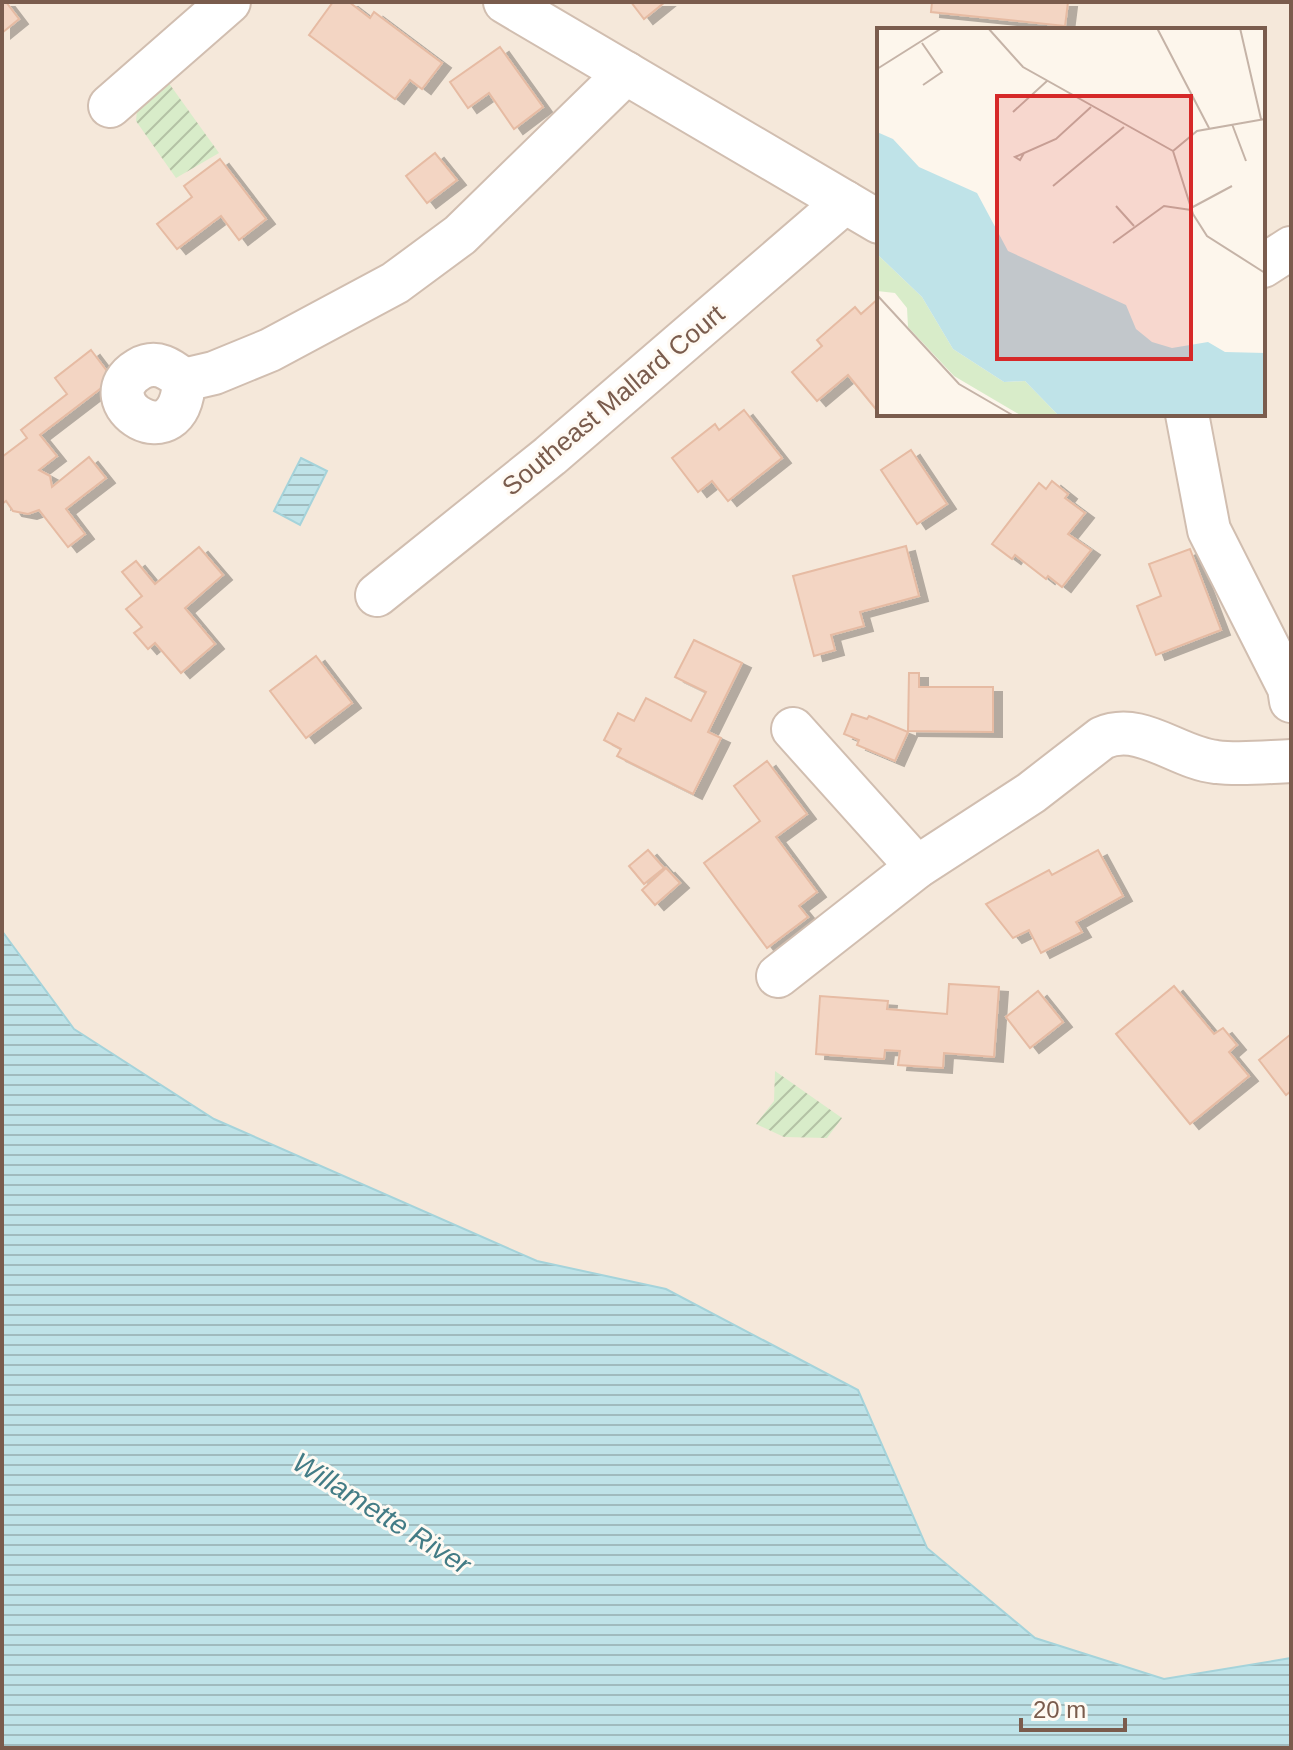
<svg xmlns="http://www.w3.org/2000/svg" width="1293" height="1750" viewBox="0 0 1293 1750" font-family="Helvetica,sans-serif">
<defs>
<pattern id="garden-furrows" width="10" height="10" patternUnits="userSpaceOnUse" patternTransform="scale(2)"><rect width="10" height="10" fill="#d8ecc9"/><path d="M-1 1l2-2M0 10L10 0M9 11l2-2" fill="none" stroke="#b4c2a5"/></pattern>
<pattern id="water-rules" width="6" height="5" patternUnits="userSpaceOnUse" patternTransform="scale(2)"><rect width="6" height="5" fill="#bfe3e8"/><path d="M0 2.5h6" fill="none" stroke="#a0bbbe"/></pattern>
<filter id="shadow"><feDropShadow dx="9" dy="5" stdDeviation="0" flood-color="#0004"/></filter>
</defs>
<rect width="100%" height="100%" fill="#fdf6ec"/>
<path fill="#f5e8da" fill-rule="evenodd" d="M2 2H1291V1658L1164 1679 1035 1638 927 1548 858 1390 666 1289 537 1261 214 1119 74 1029 2 931ZM879 30H1263V414H879Z"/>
<g fill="url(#garden-furrows)">
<path d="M163 75 219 153 176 178 136 121 138 99Z"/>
<path d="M775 1071 842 1118 827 1138 784 1137 756 1124 774 1101Z"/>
</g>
<g fill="url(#water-rules)" stroke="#a5d3da" stroke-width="2">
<path d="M301 458 327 471 300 525 274 511Z"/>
<path d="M2 931 74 1029 214 1119 537 1261 666 1289 858 1390 927 1548 1035 1638 1164 1679 1291 1658V1748H2Z"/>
</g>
<g fill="#f3d5c3" stroke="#e6bba3" stroke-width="2" filter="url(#shadow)">
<path d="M2 2H6L19 19 2 33Z"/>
<path d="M333 2H349L370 18 374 12 442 63 422 89 410 80 395 99 309 35Z"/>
<path d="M631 2H665L644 19Z"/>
<path d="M932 2H1068L1065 26 931 12Z"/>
<path d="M500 47 543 107 514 129 489 93 468 108 450 82Z"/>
<path d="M435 153 457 180 427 203 406 176Z"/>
<path d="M220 159 266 219 239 240 221 216 177 249 157 224 192 197 184 186Z"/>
<path d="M879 298V405L875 408 848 375 817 401 792 372 822 346 817 340 855 307 861 314Z"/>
<path d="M91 350 113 379 40 435 57 456 39 470 50 476 52 487 89 457 106 478 66 509 85 534 68 547 39 510 28 514 13 511 6 501 2 504V457L27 438 21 430 67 394 55 378Z"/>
<path d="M744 410 782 458 728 501 712 481 698 492 672 458 715 424 719 430Z"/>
<path d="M911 450 947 504 917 524 881 470Z"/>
<path d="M1052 481 1068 494 1065 498 1085 513 1068 534 1091 550 1062 587 1048 576 1046 579 1015 555 1012 559 992 544 1039 483 1046 489Z"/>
<path d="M906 546 919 596 860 612 864 626 831 635 835 650 814 656 793 576Z"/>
<path d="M199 547 223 575 185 608 215 644 181 673 155 643 148 649 134 633 142 627 126 609 142 596 122 572 136 561 155 584Z"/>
<path d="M1190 549 1221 630 1156 655 1137 606 1161 596 1149 564Z"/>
<path d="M694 640 742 663 708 732 721 738 693 794 617 756 621 749 604 740 618 713 634 721 646 698 691 721 706 692 675 677Z"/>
<path d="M316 656 352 703 306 738 270 691Z"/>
<path d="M909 673H919V687H993V732L908 731Z"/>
<path d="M852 714 867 719 869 716 908 732 895 761 857 745 859 740 844 734Z"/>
<path d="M767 761 807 814 776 837 817 892 799 906 808 917 767 948 704 863 760 821 734 786Z"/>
<path d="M648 850 664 868 644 884 629 866Z"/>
<path d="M1098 850 1123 896 1076 922 1082 932 1041 953 1029 930 1013 938 986 904 1049 870 1052 875Z"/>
<path d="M666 868 680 883 655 905 642 890Z"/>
<path d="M949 984 999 987 994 1057 944 1053 943 1068 898 1065 900 1051 885 1050 884 1059 816 1054 820 996 888 1001 887 1009 947 1014Z"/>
<path d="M1174 986 1214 1034 1223 1028 1237 1045 1229 1052 1249 1076 1190 1124 1116 1034Z"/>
<path d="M1038 991 1063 1022 1030 1048 1006 1017Z"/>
<path d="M1291 1034V1091L1286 1095 1259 1060Z"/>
</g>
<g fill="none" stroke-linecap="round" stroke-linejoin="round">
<g stroke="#d1beb0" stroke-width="46">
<g id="minor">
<path d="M505 2 879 222"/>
<path d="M110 106 229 2"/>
<path d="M1263 266 1291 248"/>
<path d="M184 380C181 465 85 401 139 369 157 359 170 369 184 380L214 373 270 350 395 283 460 235 626 73"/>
<path d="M1187 414 1209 530 1289 688 1291 701"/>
<path d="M377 595 550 456 845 202"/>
<path d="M793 729 917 867"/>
<path d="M778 976 917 867 1031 793 1102 738C1141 721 1177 758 1216 762 1240 765 1266 762 1291 761"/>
</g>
</g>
<use href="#minor" stroke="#fff" stroke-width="42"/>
</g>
<g text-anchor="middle" stroke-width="6" stroke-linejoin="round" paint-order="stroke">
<g font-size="26" fill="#7a5c4d" stroke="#fffaf3">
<text transform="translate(613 400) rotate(-40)" y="9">Southeast Mallard Court</text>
</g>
<g font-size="28" font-style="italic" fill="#437c86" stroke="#fffaf3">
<text transform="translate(382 1513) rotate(32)" y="10">Willamette River</text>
</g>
</g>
<g transform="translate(877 28)">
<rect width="388" height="388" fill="#fdf6ec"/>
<path d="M0 226 45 269 76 321 127 354 148 353 182 388H145L77 348 31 299 30 280 18 265 0 263Z" fill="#d8ecc9"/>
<path d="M0 104 16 111 42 139 100 165 131 223 249 277 259 301 275 314 295 320 331 314 348 324 388 325V388H182L148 353 127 354 76 321 45 269 0 226Z" fill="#bfe3e8"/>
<path fill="none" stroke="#c5b3a7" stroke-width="2" d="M111 0 146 39 296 123M280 0 332 100M363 0 384 91M45 15 65 44 46 57M0 41 65 0M136 84 170 53M355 96 369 133M296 123 316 186 330 208 388 245M296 123 320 103 388 91M147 125 143 132 138 129 179 111 214 79M176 158 247 99M239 178 257 198M314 180 355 158M236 215 287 178 314 182M0 267 82 356 137 388"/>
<path fill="#d62828" fill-opacity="0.15" stroke="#d62828" stroke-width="4" d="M120 68H314V331H120Z"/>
<rect width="388" height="388" fill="none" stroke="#7a5c4d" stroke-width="4"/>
</g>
<rect width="1293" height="1750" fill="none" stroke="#7a5c4d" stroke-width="8"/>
<path d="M1021 1718v12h104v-12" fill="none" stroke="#7a5c4d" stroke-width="4"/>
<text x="1033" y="1718" font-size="24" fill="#7a5c4d" stroke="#fffaf3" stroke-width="6" paint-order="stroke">20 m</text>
</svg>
